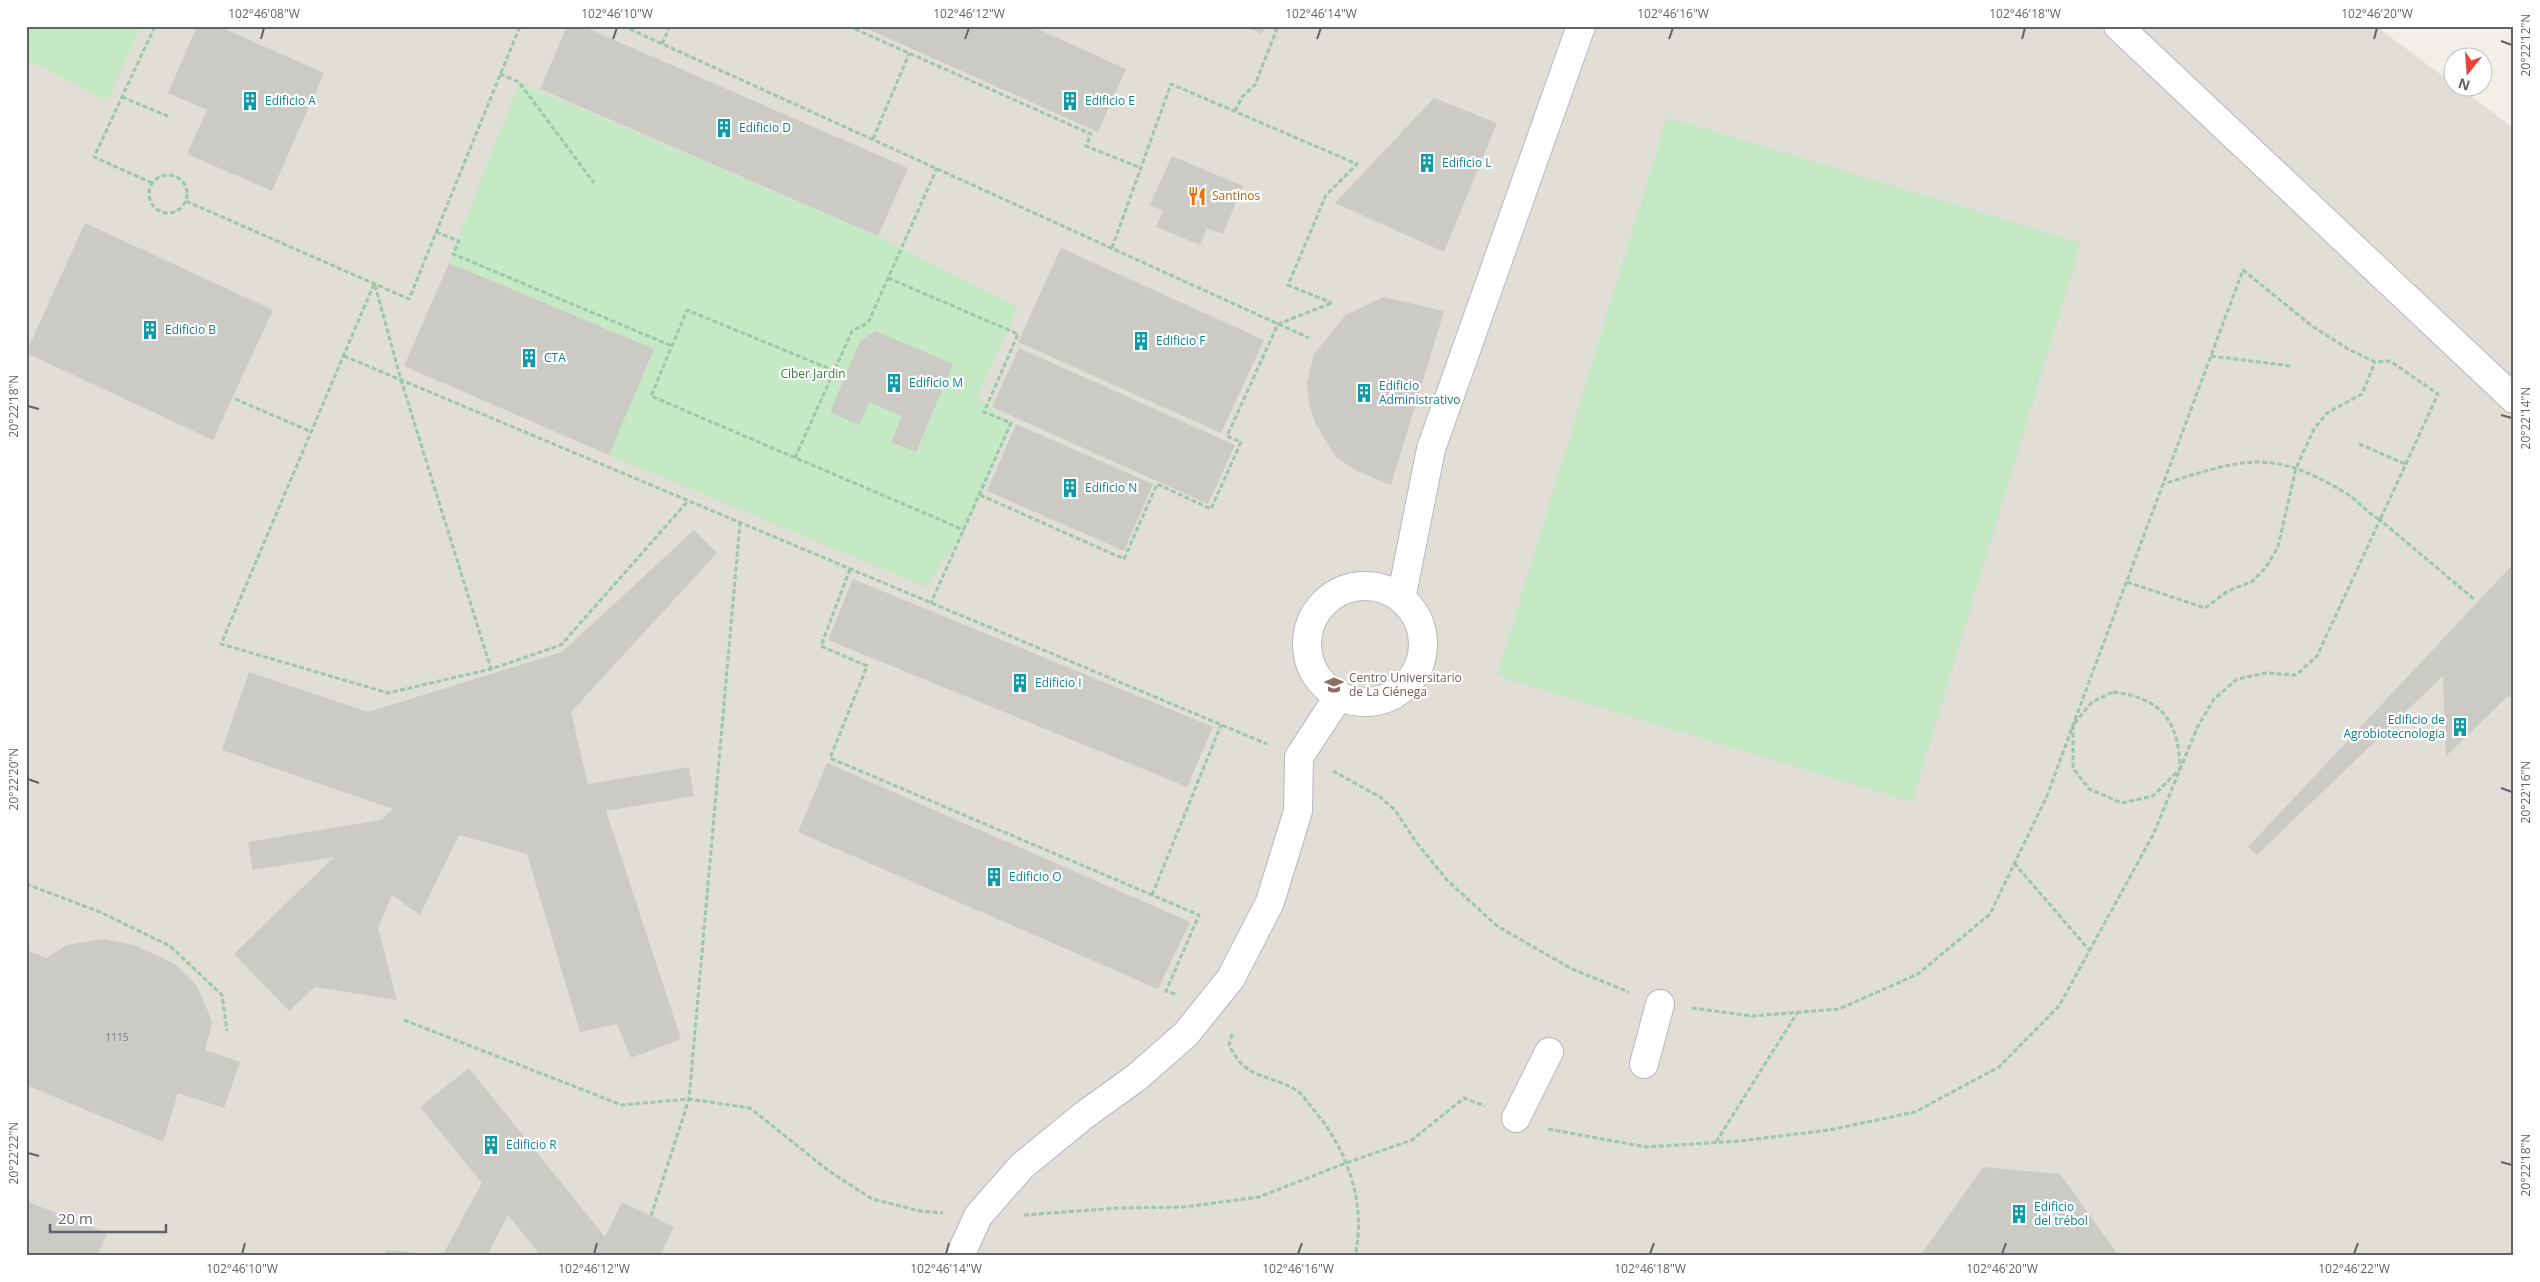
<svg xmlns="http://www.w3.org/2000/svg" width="2540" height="1282" viewBox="0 0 2540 1282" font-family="'Open Sans',sans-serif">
<rect width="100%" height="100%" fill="#f1efe8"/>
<path fill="#e1ded6" d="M26 26H2376L2452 83V88H2459L2514 128V1256H26Z"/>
<g fill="#c5e8c5">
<path d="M26 26H141L107 101 26 59Z"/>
<path d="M519 82 878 236 1018 307 977 398 1011 423 964 530 926 587 609 455 654 349 449 263Z"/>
<path d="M1667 117 2081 243 1912 802 1497 676Z"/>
</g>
<g fill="#cccac5">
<path d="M197 26H218L324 73 272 191 187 154 207 110 168 93Z"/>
<path d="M567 26H582L908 168 878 236 540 89Z"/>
<path d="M861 26H1031L1126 69 1098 132Z"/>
<path d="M1245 26H1265L1262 34Z"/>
<path d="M1434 98 1497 123 1444 252 1335 203Z"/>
<path d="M1172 156 1243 186 1223 234 1207 228 1200 245 1156 227 1163 211 1150 205Z"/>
<path d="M85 223 273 310 213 440 26 353Z"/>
<path d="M1061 248 1264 340 1221 433 1018 342Z"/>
<path d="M449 263 654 349 609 455 404 366Z"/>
<path d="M1383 297 1444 311 1391 485 1357 471 1336 457 1316 425 1309 404 1307 382 1314 354 1346 315Z"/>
<path d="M875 331 953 364 916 452 891 442 902 416 869 402 859 425 830 412 860 341Z"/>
<path d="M1019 348 1235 445 1208 504 992 407Z"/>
<path d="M1016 424 1153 484 1124 551 987 491Z"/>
<path d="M694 530 717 553 571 712 588 784 689 767 694 796 606 811 681 1039 631 1058 617 1024 580 1032 527 854 459 835 420 915 392 895 378 928 397 1000 315 987 289 1011 234 954 334 857 253 870 248 842 381 820 393 809 222 750 249 672 368 712 562 652Z"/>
<path d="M2514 563V697H2507L2446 756 2443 676 2257 855 2248 847Z"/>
<path d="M853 579 1213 727 1187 787 828 640Z"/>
<path d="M827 763 1190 922 1158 989 798 832Z"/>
<path d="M102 939 134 945 175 964 197 986 210 1016 212 1023 205 1050 240 1062 224 1108 178 1093 163 1142 26 1085V950L47 958 66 945Z"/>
<path d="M469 1068 605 1237 622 1202 674 1227 660 1256H541L508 1215 487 1256H442L482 1183 420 1107Z"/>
<path d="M1983 1167 2060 1174 2119 1256H1920Z"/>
<path d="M26 1201 107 1233 97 1256H26Z"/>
<path d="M386 1250 427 1254V1256H385Z"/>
</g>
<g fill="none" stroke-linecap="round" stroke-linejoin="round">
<g stroke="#b5b8bc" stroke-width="30">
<g id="minor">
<path d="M2118 26 2514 399"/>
<circle cx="1365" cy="644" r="58"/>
<path d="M1401 599 1431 449 1581 26"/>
<path d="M1644 1064 1660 1004"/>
<path d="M1516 1118 1549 1052"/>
<path d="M960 1256 978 1216 1022 1166 1083 1116 1137 1077 1186 1034 1231 978 1270 902 1298 811 1299 757 1339 696"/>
</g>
</g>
<g stroke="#9cc7a9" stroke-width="3" stroke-dasharray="5 2.5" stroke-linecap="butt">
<path d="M623 26 1309 338"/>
<path d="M848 26 1091 134 1086 146 1141 168"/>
<path d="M662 44 670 26"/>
<path d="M500 74 519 82 594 183"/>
<path d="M122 97 170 117"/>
<path d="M1235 111 1242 97 1255 85 1278 26"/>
<path d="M873 139 909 54"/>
<circle cx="168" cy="194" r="19"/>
<path d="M152 183 94 157 155 26"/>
<path d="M186 201 409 299 520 26"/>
<path d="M436 232 459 241 453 254 672 346"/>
<path d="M1112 248 1171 84 1357 164 1326 195 1288 285 1332 303"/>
<path d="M888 278 1018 334 984 412 1011 423 931 603"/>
<path d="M374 284 221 644 388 693 491 669 561 645 688 501"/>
<path d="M375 285 401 380 491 669"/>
<path d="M344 356 1267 744"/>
<path d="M2211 356 2291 366"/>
<path d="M835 371 687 310 651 396 964 530"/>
<path d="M235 399 312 432"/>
<path d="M2359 444 2405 464"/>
<path d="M795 458 852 331 868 323 937 168"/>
<path d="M980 495 1124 559 1157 484 1211 509 1241 442 1227 436 1278 324 1332 303"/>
<path d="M850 569 821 646 867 666 830 758 1199 915 1166 991 1175 994"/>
<path d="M2127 582 2205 608 2228 591 2253 581 2266 567 2278 547 2296 468 2314 429 2327 413 2362 394 2375 362"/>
<path d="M2113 692C2162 698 2179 721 2180 769L2153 796 2122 803 2089 789 2073 768V725L2092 702Z"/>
<path d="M1333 771 1380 797 1395 810 1416 842 1447 880 1497 926 1572 969 1629 992"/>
<path d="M2014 863 2090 951"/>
<path d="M26 884 100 912 170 946 222 995 227 1031"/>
<path d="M1152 895 1221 725"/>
<path d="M1692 1008 1752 1016 1839 1009 1918 974 1990 914 2047 796 2073 725 2243 270 2312 326 2348 349 2375 362 2390 361 2438 394 2380 520C2366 512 2358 500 2344 492 2269 447 2241 460 2163 484"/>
<path d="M404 1020 622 1105 689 1099 750 1108 829 1171 872 1199 920 1211 943 1213"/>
<path d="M1232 1034 1229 1045C1247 1081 1265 1072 1296 1090 1303 1094 1308 1104 1314 1110 1347 1149 1367 1204 1355 1256"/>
<path d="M1548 1129 1646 1147 1740 1141 1829 1130 1915 1112 1999 1067 2059 1006 2153 835 2197 728 2214 699 2237 679 2266 673 2296 675 2317 656 2380 520 2474 599"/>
<path d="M1716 1142 1797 1013"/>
<path d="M1024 1215 1119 1208 1184 1207 1259 1197 1346 1163 1412 1140 1464 1098 1485 1106"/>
<path d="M651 1216 689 1099 740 523"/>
</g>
<use href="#minor" stroke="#fff" stroke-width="28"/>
</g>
<path fill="none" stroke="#5f6368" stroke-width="2" d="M261 39 264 28M613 39 617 28M965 39 969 28M1317 39 1321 28M1669 39 1673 28M2022 39 2025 28M2374 39 2377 28M2501 41 2512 45M28 406 39 409M2501 415 2512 418M28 779 39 783M2501 788 2512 792M28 1153 39 1156M2501 1162 2512 1165M242 1254 245 1243M594 1254 597 1243M946 1254 949 1243M1298 1254 1302 1243M1650 1254 1654 1243M2002 1254 2006 1243M2354 1254 2358 1243"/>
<defs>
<g id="building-bare" transform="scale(1.5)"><path d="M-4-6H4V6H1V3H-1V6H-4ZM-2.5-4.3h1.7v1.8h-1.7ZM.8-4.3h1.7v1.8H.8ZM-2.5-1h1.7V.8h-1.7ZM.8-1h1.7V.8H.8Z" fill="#0f9aa8" stroke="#fff" stroke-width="2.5" paint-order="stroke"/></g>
<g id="restaurant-bare" transform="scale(1.5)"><path d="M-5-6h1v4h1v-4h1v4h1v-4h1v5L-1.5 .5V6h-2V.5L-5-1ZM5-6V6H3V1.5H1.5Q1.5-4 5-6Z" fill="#e8710a" stroke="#fff" stroke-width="2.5" paint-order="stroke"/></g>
<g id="university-bare" transform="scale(1.5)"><path d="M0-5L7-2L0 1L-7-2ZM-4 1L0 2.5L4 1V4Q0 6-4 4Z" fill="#8d6e63" stroke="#fff" stroke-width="2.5" paint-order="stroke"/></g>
</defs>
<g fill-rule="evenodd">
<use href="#building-bare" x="250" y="101"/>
<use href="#building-bare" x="1070" y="101"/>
<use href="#building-bare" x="724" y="128"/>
<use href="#building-bare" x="1427" y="163"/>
<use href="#restaurant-bare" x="1197" y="196"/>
<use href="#building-bare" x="150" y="330"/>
<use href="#building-bare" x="1141" y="341"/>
<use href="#building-bare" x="529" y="358"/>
<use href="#building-bare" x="894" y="383"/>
<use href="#building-bare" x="1364" y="393"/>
<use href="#building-bare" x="1070" y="488"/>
<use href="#building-bare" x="1020" y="683"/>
<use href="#university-bare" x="1334" y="685"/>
<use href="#building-bare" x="2460" y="727"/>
<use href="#building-bare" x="994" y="877"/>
<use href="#building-bare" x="491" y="1145"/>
<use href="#building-bare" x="2019" y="1214"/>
</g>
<g text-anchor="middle" stroke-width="4.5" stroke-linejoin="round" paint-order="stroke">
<g font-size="10" fill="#7a7d7f">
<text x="117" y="1041">1115</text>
</g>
<g font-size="12" fill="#0d838f" stroke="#fff" text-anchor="start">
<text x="265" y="105">Edificio A</text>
<text x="1085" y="105">Edificio E</text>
<text x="739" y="132">Edificio D</text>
<text x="1442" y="167">Edificio L</text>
<text x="165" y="334">Edificio B</text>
<text x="1156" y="345">Edificio F</text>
<text x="544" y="362">CTA</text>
<text x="909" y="387">Edificio M</text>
<text x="1379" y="390">Edificio<tspan x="1379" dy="14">Administrativo</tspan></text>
<text x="1085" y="492">Edificio N</text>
<text x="1035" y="687">Edificio I</text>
<text x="2445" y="724" text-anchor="end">Edificio de<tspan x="2445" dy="14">Agrobiotecnologia</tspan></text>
<text x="1009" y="881">Edificio O</text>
<text x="506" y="1149">Edificio R</text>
<text x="2034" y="1211">Edificio<tspan x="2034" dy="14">del trébol</tspan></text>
</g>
<g font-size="12" fill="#c56008" stroke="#fff" text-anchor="start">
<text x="1212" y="200">Santinos</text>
</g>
<g font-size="12" fill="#348238" stroke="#fff">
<text x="813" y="378">Ciber Jardin</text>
</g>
<g font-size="12" fill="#785e54" stroke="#fff" text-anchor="start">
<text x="1349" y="682">Centro Universitario<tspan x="1349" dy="14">de La Ciénega</tspan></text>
</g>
</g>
<rect width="2540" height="1282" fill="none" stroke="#ffffff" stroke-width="55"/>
<g transform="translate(2468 72) rotate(197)"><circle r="24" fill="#ffffff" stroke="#bfc1c3"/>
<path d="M0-4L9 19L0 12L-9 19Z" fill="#ea4335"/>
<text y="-8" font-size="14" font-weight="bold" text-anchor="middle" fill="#5f6368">N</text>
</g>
<path d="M50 1224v8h116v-8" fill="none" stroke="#5f6368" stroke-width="2.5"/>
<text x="58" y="1224" font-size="15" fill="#5f6368" stroke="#ffffff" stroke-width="4" paint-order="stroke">20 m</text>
<rect x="28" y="28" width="2484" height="1226" fill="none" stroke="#5f6368" stroke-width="2"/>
<g font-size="12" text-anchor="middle" fill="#5f6368">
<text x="264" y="18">102°46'08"W</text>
<text x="617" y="18">102°46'10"W</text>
<text x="969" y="18">102°46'12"W</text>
<text x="1321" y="18">102°46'14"W</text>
<text x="1673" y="18">102°46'16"W</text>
<text x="2025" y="18">102°46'18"W</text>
<text x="2377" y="18">102°46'20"W</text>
<text transform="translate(2526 45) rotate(-90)" y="4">20°22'12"N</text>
<text transform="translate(14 406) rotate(-90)" y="4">20°22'18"N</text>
<text transform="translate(2526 418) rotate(-90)" y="4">20°22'14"N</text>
<text transform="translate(14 779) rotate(-90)" y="4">20°22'20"N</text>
<text transform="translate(2526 792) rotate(-90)" y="4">20°22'16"N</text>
<text transform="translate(14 1153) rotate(-90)" y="4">20°22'22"N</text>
<text transform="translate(2526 1165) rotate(-90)" y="4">20°22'18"N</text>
<text x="242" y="1273">102°46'10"W</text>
<text x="594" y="1273">102°46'12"W</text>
<text x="946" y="1273">102°46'14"W</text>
<text x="1298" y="1273">102°46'16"W</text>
<text x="1650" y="1273">102°46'18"W</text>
<text x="2002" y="1273">102°46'20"W</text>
<text x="2354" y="1273">102°46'22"W</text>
</g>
</svg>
